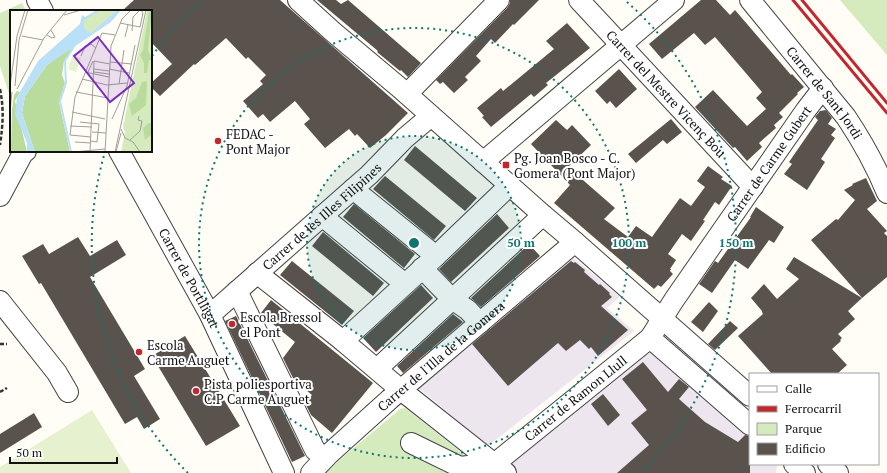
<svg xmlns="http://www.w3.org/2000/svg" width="887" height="473" viewBox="0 0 887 473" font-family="'PT Serif',serif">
<rect width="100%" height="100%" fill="#fffdf5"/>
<g fill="#eee6ef">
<path d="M573 257 620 297 607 308 634 331 488 446 416 386Z"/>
<path d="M652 351 750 439V464H777L776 473H517L507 465Z"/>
</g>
<g fill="#d5ebbd">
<path d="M840 0H887V55Z"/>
<path d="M22 3 26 11H11V100L0 66V13Z"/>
<path d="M405 408 467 457 465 473H324L400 409Z"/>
</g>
<path fill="#e6f2cf" d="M92 410 131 473H0V467Z"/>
<g fill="#5a524d">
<path d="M134 0H280L408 113 386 135 370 148 357 134 355 136 349 129 325 148 304 124 310 119 295 101 270 122 263 114 258 118 243 101 263 84 260 81 266 75 248 57 246 59 226 38 195 65 194 64 160 96 151 87V83L172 64 151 42V11H122Z"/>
<path d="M317 0H336L341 4 348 0 421 63 408 77 401 70 400 71 377 52 378 51Z"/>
<path d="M510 0H539L514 25 513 24 495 43 491 39 476 56 481 61 465 77 468 80 454 93 443 82 440 84 436 80 507 8 510 3Z"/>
<path d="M701 0H716L730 15 735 10 791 75 792 74 804 87 797 93 798 94 779 113 783 117 774 125 776 128 759 143 762 147 747 161 735 147 733 148 695 107 713 90 747 126 766 109 756 98 762 92 715 37 705 45 694 33 662 59 649 44Z"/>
<path d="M567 23 590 48 546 83 548 85 534 97 531 94 491 127 482 117 484 116 477 108 501 88 503 91 554 49 546 41Z"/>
<path d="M619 69 637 89 616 108 610 101 607 104 595 91Z"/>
<path d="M826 110 832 118 828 124 836 129 831 135 835 138 821 159 825 162 807 190 784 174 792 164 789 162 818 120 815 117 820 111Z"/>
<path d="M671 119 682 132 667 144 663 140 636 163 628 154Z"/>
<path d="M556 120 567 130 572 125 591 145 568 167 615 208 604 219 628 237 636 226 652 237 680 198 691 206 705 187 697 181 708 166 723 177 721 179 732 186 719 205 715 202 703 220 705 221 691 241 682 234 668 254 676 260 670 269H671L670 271 673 274 661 287 658 285 654 289 554 203 570 185 531 144Z"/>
<path d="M415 146 477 198 465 211 404 160Z"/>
<path d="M385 176 446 226 434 240 373 189Z"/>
<path d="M866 178 877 201 867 209 887 231 884 233 887 236V277L862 298 811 240 836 219 838 220 855 200 844 190 853 185 852 184Z"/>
<path d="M354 204 415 254 404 268 343 217Z"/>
<path d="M756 207 784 227 774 243 769 240 748 269 735 260 712 293 699 284 715 261 718 263 751 217H750Z"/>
<path d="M497 214 509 228 451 282 439 269Z"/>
<path d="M323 232 384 283 373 296 312 246Z"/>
<path d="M78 237 90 256 117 240 126 255 90 277 145 369 134 376 160 419 144 429 137 417 125 424 41 283 39 284 22 256 43 244 49 254Z"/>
<path d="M529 244 540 256 481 307 471 298Z"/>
<path d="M794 257 862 298 848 311 855 319 838 334 842 338 840 340 841 341 832 349 847 365 837 374H772L738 336 763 314 762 312V311L751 298 764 284 777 299 799 279 786 269Z"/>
<path d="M292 261 354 311 342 325 280 275Z"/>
<path d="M571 261 574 263 575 262 585 270 584 272 599 285 600 284 610 293 609 294 612 297 601 306 628 330 598 356 591 347 589 349 580 340 566 351 558 343 508 386 472 344Z"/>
<path d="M421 285 433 298 376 352 363 338Z"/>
<path d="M271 300 373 383 332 433 311 415 305 403 312 395 294 380 283 358 295 342 262 315 261 313Z"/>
<path d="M709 302 718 311 703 332 691 322Z"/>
<path d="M453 314 463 322 403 373 397 366Z"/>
<path d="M236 316 305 456 292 462 225 321Z"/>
<path d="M730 321 738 328 715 350 708 344Z"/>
<path d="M185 336 240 426 206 446 152 356Z"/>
<path d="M643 362 668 392 679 379 689 387 679 399 705 422 738 442 745 435 750 436V473H617L649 445 631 423 647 410 622 379Z"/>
<path d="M603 394 620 415 608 426 591 404Z"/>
<path d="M34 413 42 427 0 453V434Z"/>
</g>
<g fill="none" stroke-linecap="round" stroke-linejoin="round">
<g stroke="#444" stroke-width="22">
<g id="minor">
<path d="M37 0 43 11"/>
<path d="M298 0 332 31 400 88 543 215 575 242 750 396"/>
<path id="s1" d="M579 0 753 187"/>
<path id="s2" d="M750 0 846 117C862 141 876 166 887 193"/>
<path d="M407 94 499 0"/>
<path id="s3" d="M119 151 153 212 210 315 284 473"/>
<path d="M483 162 674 0"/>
<path d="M353 189 436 256"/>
<path d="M0 196 23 153 26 151"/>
<path d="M322 216 405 284"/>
<path d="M422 268 452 299 468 310 480 323"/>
<path d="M257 273 343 341 401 390 506 473"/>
<path d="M237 291 315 450 324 458"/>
<path d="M0 301 57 373 68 392"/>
<path id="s4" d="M210 315 353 189 369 175 405 138 431 116"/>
<path d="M650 338 750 425"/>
<path d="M343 341 436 256 509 186"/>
<path d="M377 369 543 215"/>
<path d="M411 443 460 467 494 463"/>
<path d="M794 464 805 473"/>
<path d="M828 464 838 473"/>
<path id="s5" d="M311 473 329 454 390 399 575 242"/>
<path id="s6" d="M483 473 650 338 674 300 717 238 806 110 823 88"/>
</g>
</g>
<g stroke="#333" stroke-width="2.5" stroke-dasharray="4 2" stroke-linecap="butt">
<path d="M0 89C4 109 3 124 0 145"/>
<path d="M0 344H7"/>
<path d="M0 392 7 388"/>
</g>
<use href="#minor" stroke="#fff" stroke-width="20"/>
<g stroke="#c4262e" stroke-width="3">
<path d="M793 0 887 113"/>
<path d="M802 0 887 103"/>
</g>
</g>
<circle cx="414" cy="243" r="107" fill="#0f766e" fill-opacity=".12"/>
<g fill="none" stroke="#0f766e" stroke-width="2" stroke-dasharray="2 4">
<circle cx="414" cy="243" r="107"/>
<circle cx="414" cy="243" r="215"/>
<path d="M188 473A322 322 0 0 1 105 152M152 56A322 322 0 0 1 201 2M627 2A322 322 0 0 1 640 473"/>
</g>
<g fill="#c4262e" stroke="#fff" stroke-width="1.5">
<circle cx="218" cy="141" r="4"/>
<rect x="502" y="161" width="8" height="8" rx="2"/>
<circle cx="232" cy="324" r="4"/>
<circle cx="139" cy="352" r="4"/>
<circle cx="196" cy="391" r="4"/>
</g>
<g text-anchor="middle" stroke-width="4" stroke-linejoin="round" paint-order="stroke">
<g font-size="13" fill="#111" stroke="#fff">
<text dy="5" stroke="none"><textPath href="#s1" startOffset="128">Carrer del Mestre Vicenç Bou</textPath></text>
<text dy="5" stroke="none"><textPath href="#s2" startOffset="119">Carrer de Sant Jordi</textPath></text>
<text dy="5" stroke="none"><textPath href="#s6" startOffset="426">Carrer de Carme Gubert</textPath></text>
<text dy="5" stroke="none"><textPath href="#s4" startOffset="149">Carrer de les Illes Filipines</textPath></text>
<text dy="5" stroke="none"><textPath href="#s3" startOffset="145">Carrer de Portlligat</textPath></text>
<text dy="5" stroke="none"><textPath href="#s5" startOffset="175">Carrer de l'Illa de la Gomera</textPath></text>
<text dy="5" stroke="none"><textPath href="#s6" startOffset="119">Carrer de Ramon Llull</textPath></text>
</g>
<g font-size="13" fill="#111" stroke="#fff" text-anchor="start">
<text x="226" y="139">FEDAC -<tspan x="226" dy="15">Pont Major</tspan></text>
<text x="514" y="163">Pg. Joan Bosco - C.<tspan x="514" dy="15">Gomera (Pont Major)</tspan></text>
<text x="240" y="322">Escola Bressol<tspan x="240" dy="15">el Pont</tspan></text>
<text x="147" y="350">Escola<tspan x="147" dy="15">Carme Auguet</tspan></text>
<text x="204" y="389">Pista poliesportiva<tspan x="204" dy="15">C.P Carme Auguet</tspan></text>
</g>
</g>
<g transform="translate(10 10)">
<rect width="142" height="142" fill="#fffdf5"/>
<path d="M91 0H107L85 20 81 23 76 21 73 17 74 9ZM137 0H142V142H111L115 122 113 117Z" fill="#d5ebbd"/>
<path d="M139 0H142L138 40 142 50H139L137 63H134V53L130 45 133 40ZM65 35 54 51 52 65 55 73 49 92 60 142H25L12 103 15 86 37 55ZM137 71 136 95 122 106 119 94 126 88 132 72ZM7 81 10 82 5 91 17 142 1 141 2 100 4 85ZM139 113 142 114 141 125 135 130 133 118Z" fill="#b9dc9c"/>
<path d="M63 45 71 48 66 62 58 59Z" fill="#e6f2cf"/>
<path d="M87 0H91L74 10V18L81 23 107 0H111L101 12 37 55 15 86 12 103 25 142H17V133L5 104 7 87 28 51 70 14 72 5 75 7Z" fill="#b9e0f7"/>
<path fill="none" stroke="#b9e0f7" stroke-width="2" d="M61 142 50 91 56 73 55 51 66 33"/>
<path fill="none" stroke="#a09f9a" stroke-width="1" d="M54 5 71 0M110 13 130 17 133 3 131 0M122 21 123 7 130 0M37 25 42 28 45 27 41 20M12 26 33 30M115 27 118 15M71 46 75 36 81 34 86 38M84 51 100 54M100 52 122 54M84 59 99 61M99 59 119 63M75 62 99 67M78 62 83 51M84 62 99 64M72 69 97 75 117 73M109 74 114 40M0 76 7 26 15 0M5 76 9 30 18 0M7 79 34 28 57 0M66 82 98 88M0 102 2 82M62 102 95 109M102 109 117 76 125 35M70 112 89 114 87 132 81 131M60 116 82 117M111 119 115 128 123 132 130 142M82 122 96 123M81 127 60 125 65 87 92 23 105 25M120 130 130 121 132 111 128 110 129 106M65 132 81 133M64 142 95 139M80 142 84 51M95 142 101 36 112 9 121 0M105 142 136 0M106 142 111 123"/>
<path fill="#7b2cbf" fill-opacity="0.15" stroke="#7b2cbf" stroke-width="2" d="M88 27 124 73 100 92 64 46Z"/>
<rect width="142" height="142" fill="none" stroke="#111" stroke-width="2"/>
</g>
<circle cx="414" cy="243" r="6" fill="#0f766e" stroke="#fff" stroke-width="2"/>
<g font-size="12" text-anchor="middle" font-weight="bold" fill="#0f766e" stroke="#fff" stroke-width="4" stroke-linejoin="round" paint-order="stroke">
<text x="521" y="247">50 m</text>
<text x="629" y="247">100 m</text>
<text x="736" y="247">150 m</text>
</g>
<rect x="749" y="373" width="130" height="92" fill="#ffffff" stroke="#a0a0a0"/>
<rect x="757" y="386" width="20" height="6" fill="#ffffff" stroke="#a0a0a0"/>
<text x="785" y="393" font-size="12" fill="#111111">Calle</text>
<rect x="757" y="406" width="20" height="6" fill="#c4262e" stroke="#a0a0a0"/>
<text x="785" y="413" font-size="12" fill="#111111">Ferrocarril</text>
<rect x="757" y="423" width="20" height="12" fill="#d5ebbd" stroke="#a0a0a0"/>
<text x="785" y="433" font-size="12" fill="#111111">Parque</text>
<rect x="757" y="443" width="20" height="12" fill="#5a524d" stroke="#a0a0a0"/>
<text x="785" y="453" font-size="12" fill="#111111">Edificio</text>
<path d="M10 457v6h107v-6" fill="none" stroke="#111111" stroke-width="2"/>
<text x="16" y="457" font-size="12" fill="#111111" stroke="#ffffff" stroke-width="3" paint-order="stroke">50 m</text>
</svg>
